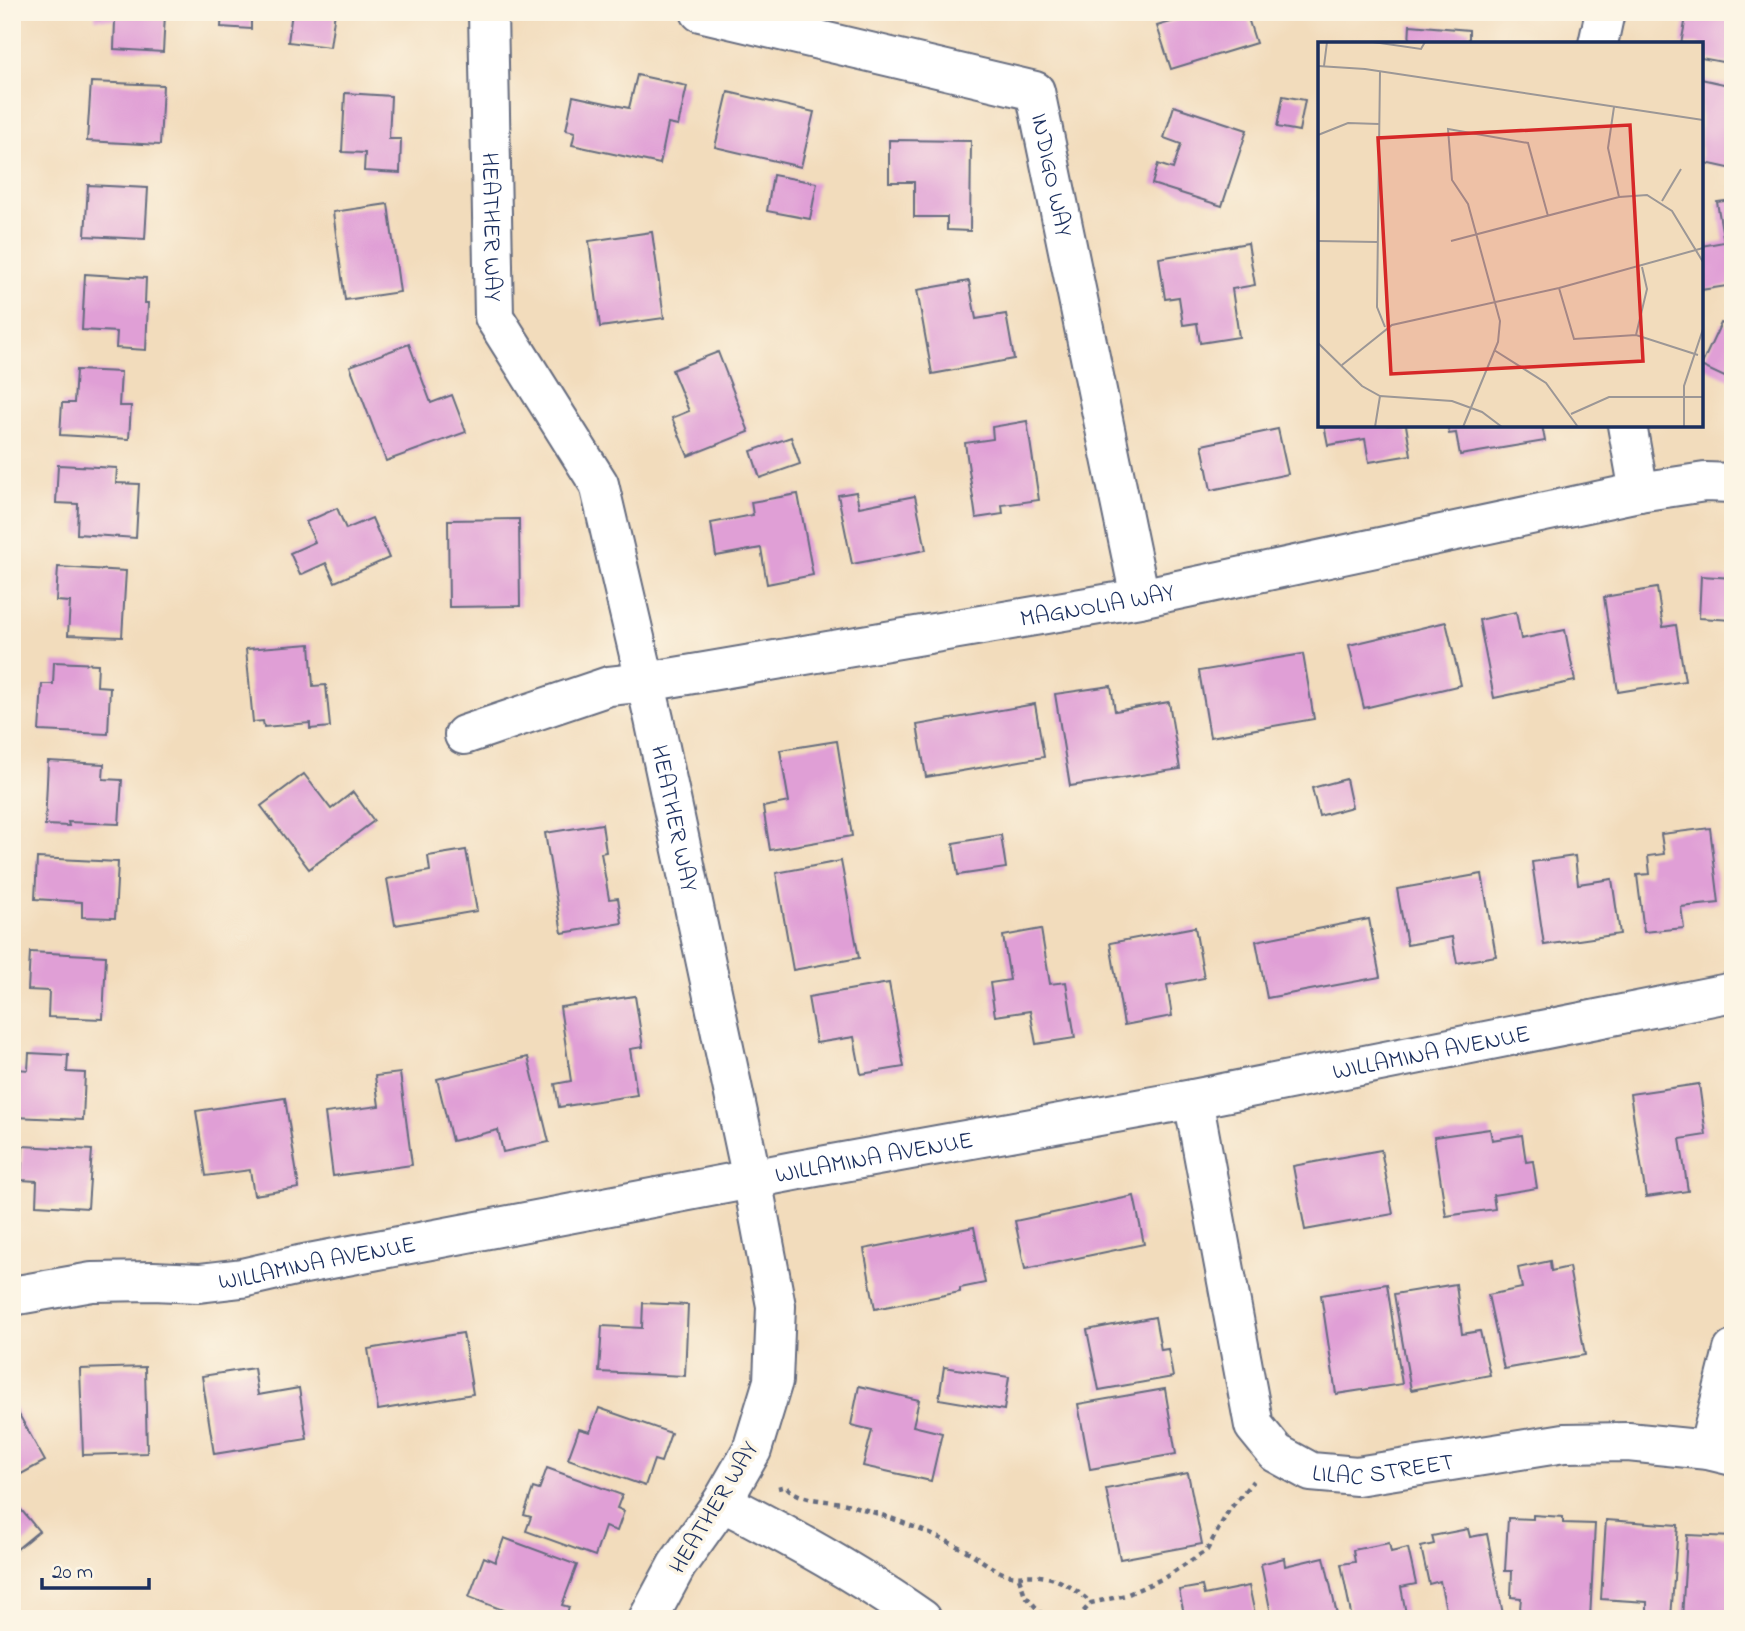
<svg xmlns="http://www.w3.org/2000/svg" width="1745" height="1631" viewBox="0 0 1745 1631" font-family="'Indie Flower',sans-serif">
<rect width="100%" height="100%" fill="#fcf5e5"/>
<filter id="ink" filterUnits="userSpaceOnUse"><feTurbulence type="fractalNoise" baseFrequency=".0143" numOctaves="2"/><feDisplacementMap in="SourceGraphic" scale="14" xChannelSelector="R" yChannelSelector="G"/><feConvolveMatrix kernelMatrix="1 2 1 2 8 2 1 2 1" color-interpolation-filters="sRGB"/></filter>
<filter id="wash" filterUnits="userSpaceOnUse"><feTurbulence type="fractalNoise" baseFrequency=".00686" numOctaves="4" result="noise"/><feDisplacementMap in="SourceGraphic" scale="28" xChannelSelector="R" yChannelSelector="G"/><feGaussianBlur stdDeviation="1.57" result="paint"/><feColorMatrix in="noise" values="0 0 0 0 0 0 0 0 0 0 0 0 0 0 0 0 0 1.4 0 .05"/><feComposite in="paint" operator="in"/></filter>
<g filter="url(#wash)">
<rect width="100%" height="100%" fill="#f2dcbc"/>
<g id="blocks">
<g fill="#e09fd6">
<path d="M95 12 165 14 163 52 114 49 115 20 95 19Z"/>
<path d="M222 12H251V29L221 27Z"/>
<path d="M292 12H335L330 47 288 42Z"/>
<path d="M1182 12H1246L1256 43 1171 69 1157 26 1184 18Z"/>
<path d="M1687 12 1712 15V12H1733V64L1701 58V44H1681Z"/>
<path d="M1410 25 1469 30V44H1409Z"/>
<path d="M637 75 687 86 678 126 668 124 660 164 572 145 575 132 566 130 573 96 629 108Z"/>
<path d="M1701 79 1733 86V169L1701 162Z"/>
<path d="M91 82 163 85 160 145 87 141Z"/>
<path d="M728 92 814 112 801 167 715 147Z"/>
<path d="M345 93 391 96 389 139H401L400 173 364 171 365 153 342 152Z"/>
<path d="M1283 96 1305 100 1299 131 1277 127Z"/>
<path d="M1174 106 1247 130 1222 206 1152 184 1158 164 1173 169 1181 144 1164 138Z"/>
<path d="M889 140 971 141 970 231 947 230V217H914V182H889Z"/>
<path d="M773 175 817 183 810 219 767 211Z"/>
<path d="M88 185 148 188 145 239 85 236Z"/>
<path d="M1733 200V285L1701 290V246L1724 242 1717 202Z"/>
<path d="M388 204 400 292 345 300 333 212Z"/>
<path d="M652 232 664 318 600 327 589 241Z"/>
<path d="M1248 243 1255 285 1232 289 1239 337 1200 343 1197 323 1183 325 1179 297 1165 299 1159 258Z"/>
<path d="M85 274 146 278 145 303H148L146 350 116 348 117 332 82 330Z"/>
<path d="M969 281 976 319 1006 314 1014 359 932 374 917 290Z"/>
<path d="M1721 323 1733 328V381L1701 366Z"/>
<path d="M409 344 431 403 452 395 466 432 386 461 350 366Z"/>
<path d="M718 352 749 432 688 456 672 418 689 411 672 370Z"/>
<path d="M76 370 121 372 119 406H131L129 439 60 435 62 403H74Z"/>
<path d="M1027 421 1039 500 1002 505 1003 514 976 518 965 443 993 439 992 427Z"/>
<path d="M1324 425H1406L1411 455 1369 462 1365 439 1328 445Z"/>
<path d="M1447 425H1542L1545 441 1460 455 1456 433 1449 434Z"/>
<path d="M1278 429 1288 474 1211 490 1202 445Z"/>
<path d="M791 437 800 464 760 478 751 451Z"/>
<path d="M58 465 117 468 116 483 139 484 136 538 77 534 78 504 56 503Z"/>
<path d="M856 492 859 507 915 496 926 550 852 564 838 495Z"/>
<path d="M798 494 813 575 767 584 761 548 716 556 711 523 753 515 751 502Z"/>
<path d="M337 508 346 529 372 518 389 558 335 582 326 563 300 575 290 553 315 542 306 522Z"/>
<path d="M519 519 520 606 449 607 448 520Z"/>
<path d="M58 567 126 571 122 637 68 635 70 602 56 601Z"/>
<path d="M1701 576 1733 578V620L1699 618Z"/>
<path d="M1657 588 1663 627 1676 625 1685 681 1618 692 1604 597Z"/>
<path d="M1516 612 1521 639 1565 630 1575 681 1494 698 1479 620Z"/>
<path d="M1446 622 1461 685 1364 708 1349 645Z"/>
<path d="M310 644 313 686 326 685 330 727 310 729V723L264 727 263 721 253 722 246 649Z"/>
<path d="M1303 654 1314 719 1210 737 1199 671Z"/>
<path d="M54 662 98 664 97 686 110 687 108 734 39 731 42 684H53Z"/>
<path d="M1111 686 1115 711 1169 702 1180 769 1070 786 1055 694Z"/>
<path d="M1035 704 1044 757 926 777 917 725Z"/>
<path d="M837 741 852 836 770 850 763 807 789 802 780 750Z"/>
<path d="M48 761 104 764 103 779 122 780 119 824 68 822 69 826 45 825Z"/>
<path d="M304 774 331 809 353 792 374 821 309 869 261 806Z"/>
<path d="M1346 779 1352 807 1319 816 1312 788Z"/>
<path d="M602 824 606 852 601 853 609 899 618 898 622 923 562 933 545 833Z"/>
<path d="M1710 828 1719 903 1681 907 1684 928 1644 932 1637 875 1650 874 1648 856 1664 854 1661 834Z"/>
<path d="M1001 835 1006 868 958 875 953 843Z"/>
<path d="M466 850 477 911 395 925 387 879 430 871 428 856Z"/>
<path d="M1575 856 1578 884 1612 879 1620 934 1544 945 1532 862Z"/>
<path d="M37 858 118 862 115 918 82 917V902L35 899Z"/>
<path d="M841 861 859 958 793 970 776 873Z"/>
<path d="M1482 874 1496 956 1457 963 1452 937 1407 945 1397 889Z"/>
<path d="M1369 919 1380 977 1267 998 1256 941Z"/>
<path d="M1195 927 1204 978 1167 985 1172 1016 1124 1025 1110 943Z"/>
<path d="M1041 929 1050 984 1066 982 1075 1038 1036 1044 1030 1011 995 1016 990 983 1010 980 1003 936Z"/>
<path d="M30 952 106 956 103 1019 48 1017 49 991 28 990Z"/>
<path d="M889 983 904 1067 861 1074 854 1037 816 1043 808 997Z"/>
<path d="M635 996 643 1047 630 1049 637 1095 559 1107 555 1084 571 1081 560 1007Z"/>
<path d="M29 1053 68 1055 67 1072 85 1073 83 1120 15 1117 18 1069 28 1070Z"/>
<path d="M528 1057 549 1142 503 1152 498 1130 452 1141 437 1079Z"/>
<path d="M400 1073 412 1165 333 1176 325 1113 379 1106 375 1076Z"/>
<path d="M1699 1084 1706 1135 1680 1139 1688 1191 1646 1197 1630 1094Z"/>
<path d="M285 1098 299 1188 254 1195 250 1170 206 1176 196 1111Z"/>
<path d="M1490 1129 1492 1140 1522 1135 1526 1162 1533 1161 1537 1188 1493 1195 1495 1209 1446 1216 1434 1137Z"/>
<path d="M23 1146 92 1150 88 1208 36 1205 37 1181 21 1180Z"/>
<path d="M1381 1150 1393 1214 1305 1230 1293 1166Z"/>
<path d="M1134 1196 1144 1244 1025 1269 1015 1221Z"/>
<path d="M974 1227 985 1283 960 1288V1292L875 1309 864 1249Z"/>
<path d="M1550 1261 1551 1271 1569 1267 1585 1355 1504 1369 1488 1295 1522 1288 1518 1268Z"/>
<path d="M1387 1284 1402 1384 1336 1394 1321 1295Z"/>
<path d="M1456 1284 1462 1334 1480 1331 1490 1375 1411 1390 1394 1294Z"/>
<path d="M643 1303 688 1305 685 1376 599 1372 602 1326 642 1328Z"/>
<path d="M1155 1317 1161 1350 1168 1349 1173 1377 1099 1390 1087 1330Z"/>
<path d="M463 1333 473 1394 378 1410 368 1349Z"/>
<path d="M145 1367 147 1453 83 1455 80 1369Z"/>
<path d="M944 1367 1009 1377 1004 1410 939 1399Z"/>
<path d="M254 1368 258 1395 299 1388 307 1439 214 1454 202 1376Z"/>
<path d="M859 1386 919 1400 913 1426 942 1433 931 1481 863 1466 872 1430 851 1425Z"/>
<path d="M1165 1389 1176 1454 1090 1469 1078 1404Z"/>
<path d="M12 1402 45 1461 12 1479Z"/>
<path d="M599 1408 671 1433 661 1462 654 1460 645 1486 568 1459 579 1429 590 1432Z"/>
<path d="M547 1468 622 1495 617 1508 624 1511 617 1531 605 1527 595 1556 526 1531 531 1517 524 1515 533 1488 539 1490Z"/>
<path d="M1188 1473 1202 1544 1120 1559 1106 1489Z"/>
<path d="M12 1499 39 1531 17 1549 12 1543Z"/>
<path d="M1533 1515 1563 1517V1523L1595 1524 1590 1619H1519L1521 1598 1511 1597 1512 1571H1505L1508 1518 1533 1519Z"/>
<path d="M1606 1520 1678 1525 1671 1618 1647 1617V1602L1601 1599Z"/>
<path d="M1468 1529 1470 1537 1487 1534 1504 1619H1432L1447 1614 1440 1581 1429 1584 1421 1547 1434 1544 1432 1536Z"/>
<path d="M1687 1535 1733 1537V1619H1682Z"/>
<path d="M504 1538 577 1565 562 1605 569 1607 565 1619H526L469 1597 484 1557 495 1562Z"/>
<path d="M1389 1543 1391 1552 1408 1548 1416 1584 1401 1587 1407 1619H1352L1341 1564 1355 1562 1353 1550Z"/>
<path d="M1324 1557 1338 1619H1272L1261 1564 1284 1558 1285 1566Z"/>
<path d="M1202 1586 1204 1595 1249 1586 1256 1619H1185L1179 1590Z"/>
</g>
</g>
</g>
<g filter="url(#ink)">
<use href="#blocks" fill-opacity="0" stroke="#666c7f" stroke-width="2"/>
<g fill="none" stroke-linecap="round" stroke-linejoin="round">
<g stroke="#666c7f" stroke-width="42">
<g id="minor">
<path id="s1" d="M488 12 494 317 599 484 654 719 752 1179 776 1306 773 1381 752 1450 722 1502 677 1565 648 1619"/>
<path id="s2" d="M700 12 1035 91 1140 598"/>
<path d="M1598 44 1605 12"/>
<path d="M1627 425 1639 492"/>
<path id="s3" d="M464 735 609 686 646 682 1140 598 1639 492 1705 482 1733 483"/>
<path id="s4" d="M1193 1099 1254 1426 1276 1453 1311 1472 1357 1476 1564 1443 1628 1442 1708 1450 1733 1456"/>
<path id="s5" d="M12 1296 92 1282 153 1281 199 1283 242 1278 299 1265 799 1170 1193 1099 1733 992"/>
<path d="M1708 1450 1733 1350"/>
<path d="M722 1502C792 1537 858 1574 922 1619"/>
</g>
</g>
<g stroke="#666c7f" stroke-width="4.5" stroke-dasharray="5 5" stroke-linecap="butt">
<path d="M778 1488 786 1486C797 1501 829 1500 846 1504 886 1515 924 1530 961 1548 976 1555 988 1567 1003 1573 1016 1578 1026 1574 1040 1576 1060 1578 1077 1590 1091 1603"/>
<path d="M1019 1578 1025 1595 1046 1619"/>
<path d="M1077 1619 1091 1603 1126 1595 1164 1578 1207 1550 1229 1510 1253 1481"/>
</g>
<use href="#minor" stroke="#fff" stroke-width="38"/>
</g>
</g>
<g text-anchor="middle" stroke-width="7" stroke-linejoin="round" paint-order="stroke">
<g font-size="24" fill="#1b2f5e" stroke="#fcf5e5">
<text dy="8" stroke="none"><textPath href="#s2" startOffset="430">INDIGO WAY</textPath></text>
<text dy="8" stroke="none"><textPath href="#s1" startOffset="215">HEATHER WAY</textPath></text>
<text dy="8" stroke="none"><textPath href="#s3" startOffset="648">MAGNOLIA WAY</textPath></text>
<text dy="8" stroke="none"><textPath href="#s1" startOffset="845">HEATHER WAY</textPath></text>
<text dy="8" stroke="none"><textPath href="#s5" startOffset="1442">WILLAMINA AVENUE</textPath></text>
<text dy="8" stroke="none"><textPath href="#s5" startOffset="875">WILLAMINA AVENUE</textPath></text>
<text dy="8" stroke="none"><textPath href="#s5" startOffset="308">WILLAMINA AVENUE</textPath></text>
<text dy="8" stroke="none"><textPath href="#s4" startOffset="480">LILAC STREET</textPath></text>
<text transform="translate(713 1507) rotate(-59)" y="8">HEATHER WAY</text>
</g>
</g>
<g transform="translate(1318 42)">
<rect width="385" height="385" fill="#f2dcbc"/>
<path fill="none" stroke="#9c9796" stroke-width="2" d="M55 0 103 7 107 0M0 24 47 27 385 78M6 24 9 0M62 29 59 265 67 285M296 65 290 106 301 155M0 93 30 81 61 82M344 159 363 127M0 199 59 200M133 199 301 155 329 153 354 169 385 220M241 246 256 297 318 293 380 313M318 293 329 247 324 225M0 301 44 344 62 354 134 359 164 370 184 385M176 308 228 341 260 385M24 323 74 283 241 246 385 206M253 372 291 355H385M57 385 62 354M145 385 180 300 182 279 150 162 134 138 130 87 210 101 230 174M366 385V344L385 287"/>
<path fill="#d62828" fill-opacity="0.15" stroke="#d62828" stroke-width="3.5" d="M312 83 325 319 73 332 60 96Z"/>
<rect width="385" height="385" fill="none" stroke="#1b2f5e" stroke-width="3.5"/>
</g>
<rect width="1745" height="1631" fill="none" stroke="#fcf5e5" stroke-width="42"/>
<path d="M42 1578v10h107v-10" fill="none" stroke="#1b2f5e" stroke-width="3.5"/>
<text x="52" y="1578" font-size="21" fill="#1b2f5e" stroke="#fcf5e5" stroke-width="5" paint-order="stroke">20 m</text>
</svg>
